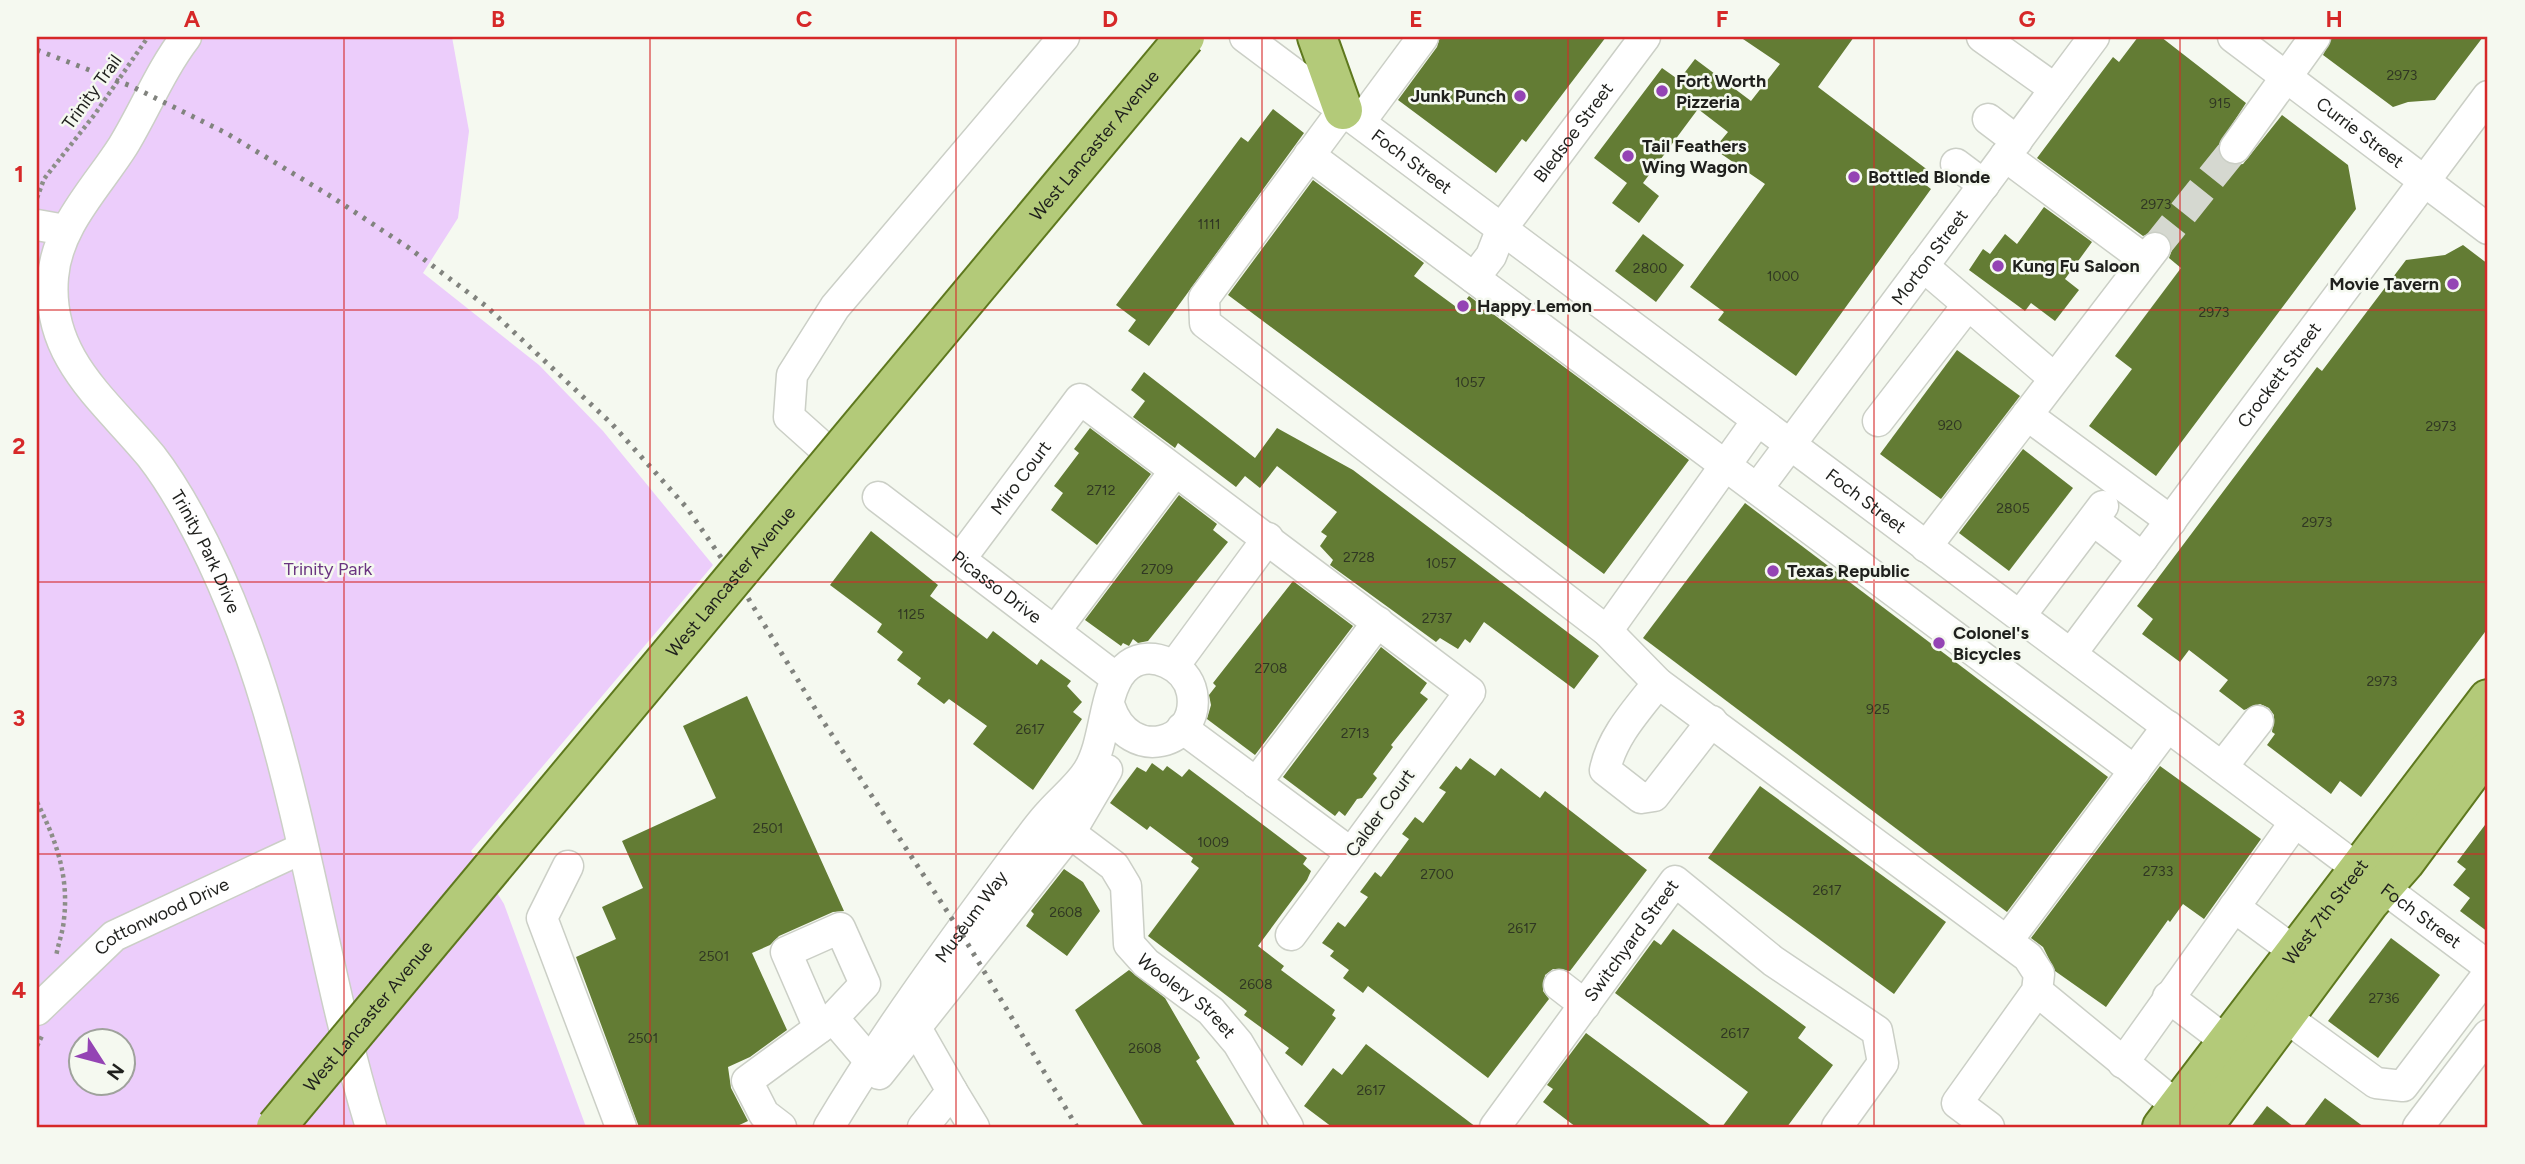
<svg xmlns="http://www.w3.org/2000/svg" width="2525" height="1164" viewBox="0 0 2525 1164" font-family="Figtree,sans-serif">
<rect width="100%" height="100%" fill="#f5f9f0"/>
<path fill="#eccdfb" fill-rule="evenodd" d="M37 37H452L469 131 458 218 423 273 539 365 603 431 713 565 471 851 504 904 586 1127H37ZM80 1042H122V1084H80Z"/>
<g fill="#637c34">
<path d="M1440 37H1606L1526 142 1522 139 1496 173 1398 100 1437 47Z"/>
<path d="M1740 37H1854L1818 87 1929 171 1922 182 1931 189 1796 376 1718 320 1724 312 1690 287 1765 184 1714 149 1728 132 1698 109 1643 183 1659 196 1639 223 1612 203 1627 183 1594 158 1662 68 1679 80 1695 59 1751 101 1780 64Z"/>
<path d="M2138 37H2161L2246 103 2218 146 2224 162 2234 165 2243 164 2282 115 2348 165 2356 209 2156 476 2089 426 2132 369 2115 356 2181 268 2169 258 2172 250 2166 235 2157 231 2143 236 2037 158 2113 57 2119 62Z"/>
<path d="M2332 37H2483L2435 100 2408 102 2393 107 2323 55Z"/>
<path d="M1273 109 1304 133 1149 346 1128 331 1136 320 1116 305 1241 137 1248 142Z"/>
<path d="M1313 180 1424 263 1414 276 1459 309 1469 296 1689 460 1604 574 1228 295Z"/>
<path d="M2044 207 2092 242 2065 279 2079 290 2055 321 2031 303 2025 311 1969 270 1983 249 1990 254 2005 234 2017 244Z"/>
<path d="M1643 234 1684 265 1656 302 1615 271Z"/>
<path d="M2463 245 2488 264V628L2361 797 2340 781 2331 794 2267 745 2275 734 2272 732 2274 715 2269 708 2260 704 2244 710 2219 691 2228 680 2189 650 2180 662 2142 634 2153 619 2137 606 2317 367 2322 371 2406 260 2445 255Z"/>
<path d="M1957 350 2020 396 1941 499 1880 454Z"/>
<path d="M1144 372 1255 458 1277 428 1353 470 1599 656 1574 689 1484 622 1470 643 1465 639 1458 649 1440 638 1436 642 1330 565 1333 560 1320 546 1327 536 1321 532 1337 512 1277 466 1260 488 1245 476 1236 487 1178 443 1175 448 1133 417 1145 401 1131 390Z"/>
<path d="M1090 428 1151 474 1097 545 1051 510 1063 493 1054 486 1079 453 1074 449Z"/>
<path d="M2023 449 2073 488 2009 571 1959 533Z"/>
<path d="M1179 495 1217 524 1213 530 1228 542 1148 641 1138 643 1133 639 1129 646 1123 643 1121 646 1085 620Z"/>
<path d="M1745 503 2108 777 2007 912 1643 638Z"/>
<path d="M871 531 938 585 930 596 987 639 993 631 1037 665 1041 659 1071 681 1067 686 1082 702 1073 712 1082 719 1033 790 973 744 987 726 949 699 944 704 917 684 921 678 897 660 903 652 877 632 882 624 830 585Z"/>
<path d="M1293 581 1353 626 1255 755 1207 719 1211 705 1209 695 1216 686 1213 683Z"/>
<path d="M1381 647 1427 683 1420 693 1428 699 1391 745 1393 747 1373 774 1377 778 1362 798 1357 799 1345 816 1339 811 1335 816 1283 777Z"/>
<path d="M747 696 844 911 833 912 779 936 770 945 752 953 787 1030 750 1057 728 1067 731 1088 748 1121 735 1127H639L576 957 616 939 602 907 643 888 622 841 716 798 683 726Z"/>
<path d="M1470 758 1495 776 1501 768 1540 798 1545 791 1647 870 1570 971 1553 969 1545 975 1543 991 1549 999 1488 1078 1368 986 1363 993 1343 978 1349 970 1330 956 1334 951 1322 943 1338 922 1345 927 1368 897 1360 892 1375 872 1381 877 1409 839 1402 834 1415 817 1423 823 1446 792 1439 788 1456 766 1461 770Z"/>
<path d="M1152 763 1163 771 1167 766 1182 777 1189 769 1307 858 1303 864 1311 871 1307 880 1258 946 1284 966 1281 970 1335 1010 1332 1015 1336 1018 1302 1066 1285 1053 1289 1048 1244 1015 1247 1011 1148 936 1199 868 1191 862 1193 858 1150 826 1147 830 1110 803 1137 767 1146 772Z"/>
<path d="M2160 766 2261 839 2204 919 2183 904 2170 922 2168 920 2106 1007 2055 971 2043 947 2031 938Z"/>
<path d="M1760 786 1946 922 1894 994 1708 858Z"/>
<path d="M2488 821V932L2460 911 2470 898 2453 885 2466 869 2457 862Z"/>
<path d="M1064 869 1083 882 1100 911 1067 956 1026 926 1034 914 1031 911Z"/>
<path d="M1673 929 1806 1027 1798 1038 1833 1065 1787 1127H1722L1748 1092 1615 993 1654 940 1661 945Z"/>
<path d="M2391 938 2440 975 2378 1058 2328 1021Z"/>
<path d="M1129 970 1165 998 1200 1058 1196 1061 1236 1127H1146L1142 1124 1075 1010Z"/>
<path d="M1586 1033 1713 1127H1576L1543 1102 1553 1089 1547 1085Z"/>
<path d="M1366 1044 1476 1127H1332L1304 1106 1333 1068 1342 1075Z"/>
<path d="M2325 1098 2364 1127H2303Z"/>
<path d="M2267 1106 2294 1127H2251Z"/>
</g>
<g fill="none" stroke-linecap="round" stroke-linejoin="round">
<path stroke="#d5d8d0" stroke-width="30" stroke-dasharray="30 15" stroke-linecap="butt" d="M2155 248 2235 148"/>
<g stroke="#cbcfc6" stroke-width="33">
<g id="minor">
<path id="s1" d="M186 37C160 71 145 110 123 146 97 187 57 226 53 277 46 358 105 400 151 456 165 474 179 497 190 517 294 706 309 924 371 1127"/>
<path id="s2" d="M1245 37 2488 966"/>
<path d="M1982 37 2055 89"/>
<path id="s3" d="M2233 37 2488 229"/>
<path d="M1343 110 1204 298 1205 323 1607 631 1658 683 2028 957 2039 974 2037 991 1957 1103 1989 1127"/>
<path d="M1988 119 2017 141"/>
<path d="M1360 122 1423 37"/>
<path d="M2235 148 2315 37"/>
<path d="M1309 155 2135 771"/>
<path d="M2005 156 2144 259"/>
<path d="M1956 164 1984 185"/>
<path d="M37 225 65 230"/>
<path d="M1923 266 2054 378"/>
<path id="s4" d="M1474 278 1491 256 1502 228 1645 37"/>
<path d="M2027 415 2171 521"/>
<path d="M1878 421 1967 306"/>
<path d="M836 459 789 417 792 375 835 307 1064 37"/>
<path id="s5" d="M1757 489 2094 37"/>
<path id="s6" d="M878 497 1116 678"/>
<path d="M2093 520 2143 558"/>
<path d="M1926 547 2155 248"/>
<path id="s7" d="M961 558 1080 399 1470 692 1291 935"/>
<path d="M2020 616 2103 506"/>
<path d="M1055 631 1175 471"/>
<path d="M1607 631 1757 421"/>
<path id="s8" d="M2071 654 2488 96"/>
<path d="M1174 666 1268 538"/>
<path d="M1658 683C1637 710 1612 736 1605 770L1641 798 1654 796 1712 721"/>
<path d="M1182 728 1351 853"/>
<path d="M2222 767 2258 721"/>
<path d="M1256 783 1378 622"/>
<path id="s9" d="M1070 833 1114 866 1126 886 1129 944 1146 963 1211 1011 1238 1043 1288 1127"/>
<path d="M568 866 542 918 621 1127"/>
<path d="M2234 907 2294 951"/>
<path d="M2007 941 2168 726"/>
<path d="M1559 985 1585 1005"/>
<path d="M2037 991 2177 1106"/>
<path d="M2168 997 2226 1041"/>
<path id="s10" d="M37 1010 114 936 303 848"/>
<path d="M2284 1016 2376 1083 2403 1086 2488 974"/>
<path d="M819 1028 786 952 840 928 865 984 833 1018"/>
<path d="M916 1028 952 1091"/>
<path d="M2123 1063 2295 822"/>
<path d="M879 1074 1070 833 1107 770"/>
<path d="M781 1127 764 1114 747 1081 833 1018 869 1060"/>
<path id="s11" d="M829 1127C885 1033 950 945 1016 856 1027 842 1037 827 1049 814 1061 800 1078 787 1088 771 1108 739 1102 684 1129 665 1152 649 1187 666 1192 693 1201 745 1129 764 1110 707"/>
<path d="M923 1127 952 1091 974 1127"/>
<path id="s12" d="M1495 1127 1675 881 1773 961 1877 1031 1883 1063 1837 1127"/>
<path d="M2418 1127 2488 1035"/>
</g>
</g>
<g stroke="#5e781e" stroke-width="42">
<g id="major">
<path d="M1317 37 1343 110"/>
<path id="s13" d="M2162 1127 2488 699"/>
<path d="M2203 1127 2369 903 2405 862 2488 750"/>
</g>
</g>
<g stroke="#8c8e88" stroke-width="4.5" stroke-dasharray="3.5 3.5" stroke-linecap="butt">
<path d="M37 198 44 179 95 114 148 37"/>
<path d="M37 802C56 840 69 876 64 919 63 932 58 944 56 957"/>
<path d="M37 1046 43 1034"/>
</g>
<use href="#minor" stroke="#fff" stroke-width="30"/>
<use href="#major" stroke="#b3ca79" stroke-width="38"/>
<path stroke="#81837e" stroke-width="5" stroke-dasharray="3.5 7" stroke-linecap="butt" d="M37 50 131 86 226 133 332 197 409 248 486 306 612 424 687 508 742 588 819 715 960 931 1077 1127"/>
<g stroke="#5e781e" stroke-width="42" stroke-linecap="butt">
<g id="major-bridge">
<path id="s14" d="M276 1127 1185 37"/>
</g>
</g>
<use href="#major-bridge" stroke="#b3ca79" stroke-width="38"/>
</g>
<path fill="none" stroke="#d62828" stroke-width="2" stroke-opacity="0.55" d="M344 37V1127M650 37V1127M956 37V1127M1262 37V1127M1568 37V1127M1874 37V1127M2180 37V1127M37 310H2488M37 582H2488M37 854H2488"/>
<g fill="#9444b4" stroke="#f5f9f0" stroke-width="2.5">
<circle cx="1662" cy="91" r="7"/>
<circle cx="1520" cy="96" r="7"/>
<circle cx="1628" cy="156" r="7"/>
<circle cx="1854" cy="177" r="7"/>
<circle cx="1998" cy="266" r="7"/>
<circle cx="2453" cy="284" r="7"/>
<circle cx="1463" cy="306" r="7"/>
<circle cx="1773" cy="571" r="7"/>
<circle cx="1939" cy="643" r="7"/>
</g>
<g text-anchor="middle" stroke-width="5" stroke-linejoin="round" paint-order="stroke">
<g font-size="14" fill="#303723">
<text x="2402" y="80">2973</text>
<text x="2220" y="108">915</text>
<text x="2156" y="209">2973</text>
<text x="1209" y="229">1111</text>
<text x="1650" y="273">2800</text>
<text x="1783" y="281">1000</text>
<text x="2214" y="317">2973</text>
<text x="1470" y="387">1057</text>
<text x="1950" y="430">920</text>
<text x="2441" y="431">2973</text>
<text x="1101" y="495">2712</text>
<text x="2013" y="513">2805</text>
<text x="2317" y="527">2973</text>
<text x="1359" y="562">2728</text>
<text x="1441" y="568">1057</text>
<text x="1157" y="574">2709</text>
<text x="911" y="619">1125</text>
<text x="1437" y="623">2737</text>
<text x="1271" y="673">2708</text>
<text x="2382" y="686">2973</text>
<text x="1878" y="714">925</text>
<text x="1030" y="734">2617</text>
<text x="1355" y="738">2713</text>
<text x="768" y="833">2501</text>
<text x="1213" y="847">1009</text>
<text x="2158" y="876">2733</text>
<text x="1437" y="879">2700</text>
<text x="1827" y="895">2617</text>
<text x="1066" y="917">2608</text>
<text x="1522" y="933">2617</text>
<text x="714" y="961">2501</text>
<text x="1256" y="989">2608</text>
<text x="2384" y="1003">2736</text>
<text x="1735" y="1038">2617</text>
<text x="643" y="1043">2501</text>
<text x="1145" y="1053">2608</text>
<text x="1371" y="1095">2617</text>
</g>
<g font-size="18" font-weight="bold" fill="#1f201d" stroke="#f5f9f0" text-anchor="start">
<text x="1676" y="87">Fort Worth<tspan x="1676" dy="21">Pizzeria</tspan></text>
<text x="1506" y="102" text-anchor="end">Junk Punch</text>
<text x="1642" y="152">Tail Feathers<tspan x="1642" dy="21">Wing Wagon</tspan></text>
<text x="1868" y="183">Bottled Blonde</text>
<text x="2012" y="272">Kung Fu Saloon</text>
<text x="2439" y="290" text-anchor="end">Movie Tavern</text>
<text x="1477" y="312">Happy Lemon</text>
<text x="1787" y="577">Texas Republic</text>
<text x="1953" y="639">Colonel's<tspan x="1953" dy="21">Bicycles</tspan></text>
</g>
<g font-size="18" fill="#1f201d" stroke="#f5f9f0">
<text transform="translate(92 92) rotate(-54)" y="6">Trinity Trail</text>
<text dy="6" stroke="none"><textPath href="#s4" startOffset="177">Bledsoe Street</textPath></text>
<text dy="6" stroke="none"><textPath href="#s3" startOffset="159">Currie Street</textPath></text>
<text dy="6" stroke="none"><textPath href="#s14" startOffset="1278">West Lancaster Avenue</textPath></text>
<text dy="6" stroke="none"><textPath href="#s2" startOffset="208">Foch Street</textPath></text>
<text dy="6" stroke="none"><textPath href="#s5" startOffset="289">Morton Street</textPath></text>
<text dy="6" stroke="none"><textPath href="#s8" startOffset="348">Crockett Street</textPath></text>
<text dy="6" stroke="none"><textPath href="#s7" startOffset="100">Miro Court</textPath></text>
<text dy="6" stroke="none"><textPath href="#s2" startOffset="775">Foch Street</textPath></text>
<text dy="6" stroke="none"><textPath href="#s1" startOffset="598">Trinity Park Drive</textPath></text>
<text dy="6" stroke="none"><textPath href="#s14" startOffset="710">West Lancaster Avenue</textPath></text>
<text dy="6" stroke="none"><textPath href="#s6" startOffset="149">Picasso Drive</textPath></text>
<text transform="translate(1380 813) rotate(-54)" y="6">Calder Court</text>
<text dy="6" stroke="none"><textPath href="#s13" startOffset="270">West 7th Street</textPath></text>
<text dy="6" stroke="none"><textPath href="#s11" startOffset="254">Museum Way</textPath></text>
<text dy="6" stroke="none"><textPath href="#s2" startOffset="1468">Foch Street</textPath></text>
<text dy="6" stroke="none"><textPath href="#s10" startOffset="158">Cottonwood Drive</textPath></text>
<text dy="6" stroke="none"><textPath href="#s12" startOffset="231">Switchyard Street</textPath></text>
<text dy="6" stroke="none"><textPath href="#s9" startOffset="214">Woolery Street</textPath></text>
<text dy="6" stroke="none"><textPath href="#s14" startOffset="144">West Lancaster Avenue</textPath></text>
</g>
<g font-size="18" fill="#6a3480" stroke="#f5f9f0">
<text x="328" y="575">Trinity Park</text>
</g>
</g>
<rect width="2525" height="1164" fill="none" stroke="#f5f9f0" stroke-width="77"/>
<g transform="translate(102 1062) rotate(126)"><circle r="33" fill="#f5f9f0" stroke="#9fa29c" stroke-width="2"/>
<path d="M0-5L12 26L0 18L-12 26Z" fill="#9444b4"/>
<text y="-10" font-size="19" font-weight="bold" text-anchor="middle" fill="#1f201d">N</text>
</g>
<rect x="38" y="38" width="2448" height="1088" fill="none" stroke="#d62828" stroke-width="2.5"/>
<g font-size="23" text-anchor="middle" font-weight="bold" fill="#d62828">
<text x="192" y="27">A</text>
<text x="498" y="27">B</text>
<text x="804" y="27">C</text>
<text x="1110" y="27">D</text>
<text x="1416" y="27">E</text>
<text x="1722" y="27">F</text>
<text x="2027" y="27">G</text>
<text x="2334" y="27">H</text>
<text x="19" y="182">1</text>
<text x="19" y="454">2</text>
<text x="19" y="726">3</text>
<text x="19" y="998">4</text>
</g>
</svg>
